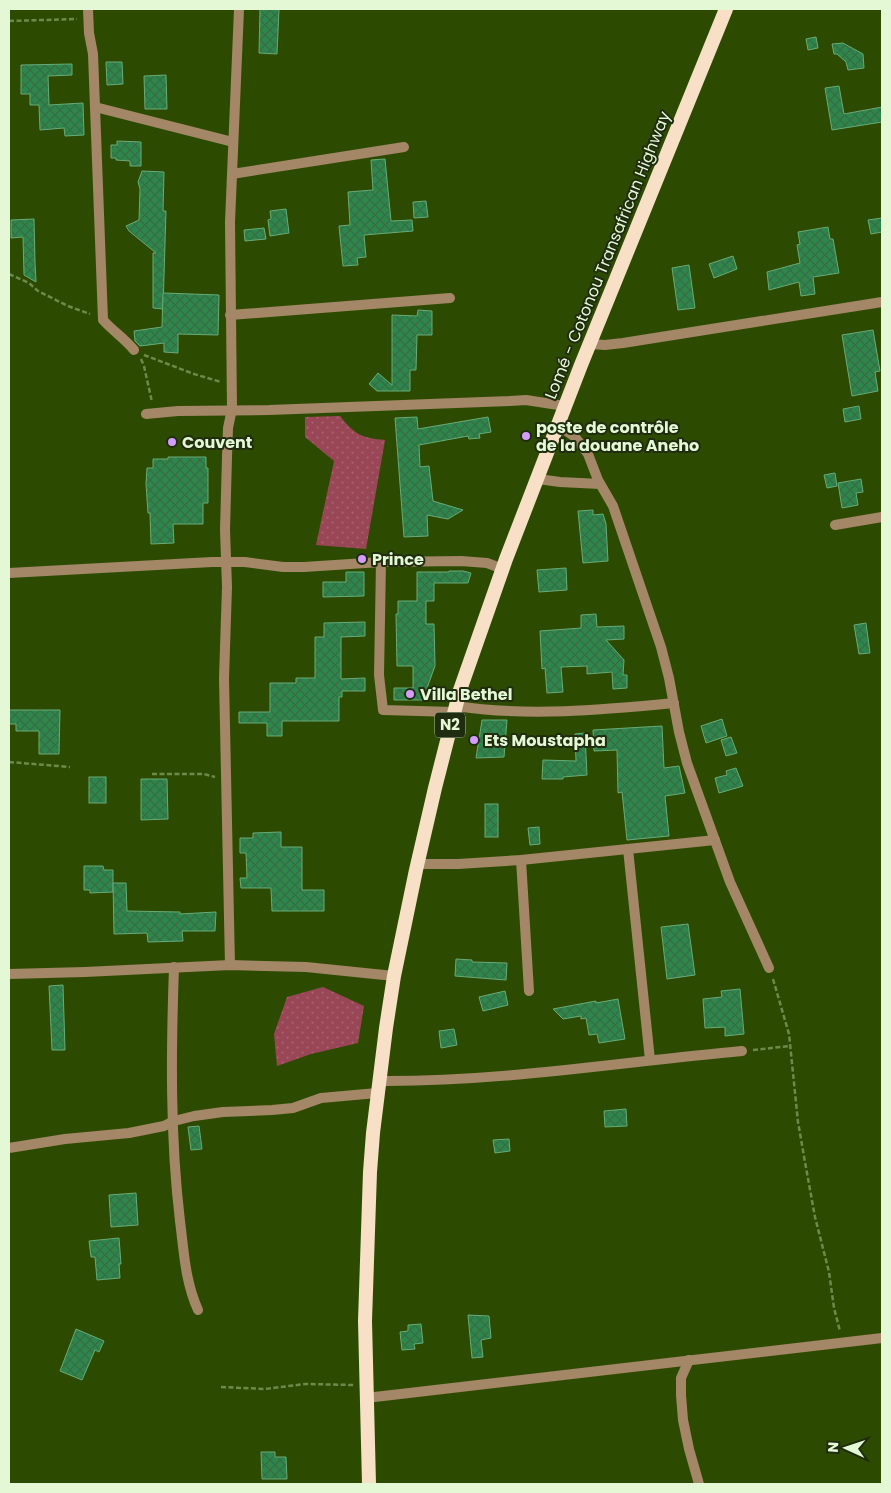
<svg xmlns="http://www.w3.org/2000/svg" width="891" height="1493" viewBox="0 0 891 1493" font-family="Poppins,sans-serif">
<defs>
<pattern id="grass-dots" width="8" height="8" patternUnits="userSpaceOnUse" patternTransform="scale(1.25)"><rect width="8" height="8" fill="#994756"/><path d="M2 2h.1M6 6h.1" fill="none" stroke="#a7626d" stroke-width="1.8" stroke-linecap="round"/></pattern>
<pattern id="building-cross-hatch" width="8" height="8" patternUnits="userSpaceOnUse" patternTransform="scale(1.25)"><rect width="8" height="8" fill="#2d874a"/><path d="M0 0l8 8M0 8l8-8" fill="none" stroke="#386c46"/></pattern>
</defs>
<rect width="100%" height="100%" fill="#2d4b00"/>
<g fill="url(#grass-dots)">
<path d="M340 416C355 435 362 438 385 440L366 549 316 545 334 461 305 437V417Z"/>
<path d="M323 987 364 1006 358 1043 311 1054 277 1066 274 1034 287 997Z"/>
</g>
<g fill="url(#building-cross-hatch)" stroke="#68ab78">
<path d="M260 9H279L277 54 259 53Z"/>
<path d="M816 37 818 48 808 50 806 39Z"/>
<path d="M843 43 863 54 864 68 848 70 846 62 837 54H834L832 44Z"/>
<path d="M106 62H122L123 84 107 85Z"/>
<path d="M72 64V75L48 76 49 105 83 103 84 135 65 136 64 128 40 130 39 105H30V94H21V65Z"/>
<path d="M166 75 167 109H145L144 76Z"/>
<path d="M839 86 844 114 882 107V122L832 130 825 88Z"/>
<path d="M117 141 141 142V166H130V161L116 160V158H111V145H117Z"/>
<path d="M385 159 391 221 412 220 413 231 364 235 366 257 357 258 358 265 343 266 339 226 350 225 348 192 373 190 371 160Z"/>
<path d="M142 171 164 172 163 211H166L163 309 153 308V253H156L129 231 126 226 139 220 140 189 138 182Z"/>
<path d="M426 201 428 217 414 218 413 202Z"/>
<path d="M286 209 289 233 270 236 268 220 271 219 270 211Z"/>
<path d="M882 218V232L871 234 868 220Z"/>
<path d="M34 219 35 262 36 282 24 275 23 237 11 238V220Z"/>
<path d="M828 227 830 239H833L839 273 813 277 815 294 801 296 799 282 769 290 767 272 800 263 797 245 800 244 798 232Z"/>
<path d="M264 228 266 239 245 241 244 230Z"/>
<path d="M733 256 737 269 714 278 709 264Z"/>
<path d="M689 265 695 308 678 310 672 268Z"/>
<path d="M163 293 219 295 218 335 178 334V353L164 352V343L140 346 135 341 134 331 162 327Z"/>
<path d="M418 310 432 311V335H417L416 370H410V391H377L369 384 378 373 392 385V315L417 316Z"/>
<path d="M873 330 880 371 875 372 878 391 852 396 842 335Z"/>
<path d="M859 406 861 419 845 422 843 409Z"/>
<path d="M417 417 418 429 488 417 491 432 479 434 480 438 469 439 468 436 419 445 420 467 429 466 433 501 463 510 448 519 427 515 428 536 404 537 395 418Z"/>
<path d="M168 457H206V468H208V503H203V524H173L174 543 151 544 150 513H148L146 484 147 468H153V459H168Z"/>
<path d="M835 473 837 486 827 488 824 475Z"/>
<path d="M861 479 863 492 856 493 858 505 842 508 838 483Z"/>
<path d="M593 510V515L603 514 606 524 608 561 583 563 578 511Z"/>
<path d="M566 568 567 590 539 592 537 570Z"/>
<path d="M449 571H463L471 573 468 583H434V601H426V624H434L435 666 427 688V700H394V688H413V666H397L396 614H398V601H417V572H449Z"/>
<path d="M346 572H364V596L323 597V582H346Z"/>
<path d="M596 614 597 627 624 626V639L606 640 624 660 623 675H627V688L613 689 612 672 587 674V666L561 667 563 692 547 693 545 668 542 669 540 631 581 628V615Z"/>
<path d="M365 622V636L341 637V679L365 678V691H342V697H339V721H282V736H267V723H239V712H270V683H296V678H315V637H324V623Z"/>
<path d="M866 623 870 653 859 654 854 625Z"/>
<path d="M9 710H60L59 754H39V731H16V724H9Z"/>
<path d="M722 719 727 736 706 743 701 726Z"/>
<path d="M482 720H507L504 757 476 758Z"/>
<path d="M662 726 664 768 679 766 685 793 665 796 669 836 627 840 622 792 618 793 617 750 594 751 593 730Z"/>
<path d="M585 733 587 775 563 777V779H542L543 760 576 761 575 734Z"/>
<path d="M731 737 737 753 726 756 721 740Z"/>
<path d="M736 768 743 786 719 793 715 778 727 775 726 771Z"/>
<rect x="89" y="777" width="17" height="26"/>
<path d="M141 779H167L168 819 141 820Z"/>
<rect x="485" y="804" width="13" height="33"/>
<path d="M539 827 540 844 530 845 528 828Z"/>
<path d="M281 832V847H302V890H324V911H272L271 888H241L240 878H247L246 853H240V838H253V833Z"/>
<path d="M84 866H103L104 870H113V892L90 893V890H84Z"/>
<path d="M113 883H126L127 911 180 912V914L216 912 215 931H182L183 941 148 942 147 933 114 934Z"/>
<path d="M688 924 695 975 667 979 661 927Z"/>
<path d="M456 959 472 960V962L507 963 506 980 455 976Z"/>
<path d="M63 985 65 1050H52L49 986Z"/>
<path d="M740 989 744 1034 725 1036V1027L705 1028 703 999 722 997 721 991Z"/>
<path d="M505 991 508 1005 483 1011 479 997Z"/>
<path d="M618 999 625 1039 599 1043 597 1034 589 1035 586 1018 581 1019V1016L563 1019 553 1009 596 1001V1003Z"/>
<path d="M454 1029 457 1045 441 1048 439 1031Z"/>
<path d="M626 1109 627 1126 605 1127 604 1111Z"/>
<path d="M199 1126 202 1149 191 1150 188 1127Z"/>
<path d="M509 1139 510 1151 495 1153 493 1140Z"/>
<path d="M136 1193 138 1225 111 1227 109 1195Z"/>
<path d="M119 1238 121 1264H119L120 1278 97 1280 95 1257H91L89 1241Z"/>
<path d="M468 1315 489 1316 491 1338 481 1340 483 1357 472 1358Z"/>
<path d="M421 1324 423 1343 414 1344 415 1349 402 1350 400 1332 408 1331V1325Z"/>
<path d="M76 1329 104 1341 99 1352 95 1350 82 1380 60 1371Z"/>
<path d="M261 1452H275V1457H286L287 1479H262Z"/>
</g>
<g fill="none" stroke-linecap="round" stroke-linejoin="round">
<g stroke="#6f894c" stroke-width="2.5" stroke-dasharray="5 2.5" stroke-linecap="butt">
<path d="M9 21 77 19"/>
<path d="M9 274 29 283 38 291 68 306 90 314"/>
<path d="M144 355 194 374 221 382"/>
<path d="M141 359 144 366 152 402"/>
<path d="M9 762 70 767"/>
<path d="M152 774H204L215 777"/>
<path d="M773 979 789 1034 798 1122 805 1162 815 1217 829 1272 834 1308 840 1331"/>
<path d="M753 1050 790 1046"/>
<path d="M221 1387 265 1389 305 1384 354 1385"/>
</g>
<g stroke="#a38766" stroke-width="10">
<path d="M88 9 89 33 93 54 103 320C113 331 125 339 134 350"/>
<path d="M95 107 233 142"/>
<path d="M232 174 404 147"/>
<path d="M230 315 450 298"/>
<path d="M590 344 605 345 623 343 882 302"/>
<path d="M146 414 178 411 269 410 510 401 526 400 565 406"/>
<path d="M558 425 575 437 588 454 598 480 613 506 661 647 669 678 679 732 687 763 730 882 769 968"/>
<path d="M538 479 560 482 600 484"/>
<path d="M835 525 882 517"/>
<path d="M381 562 379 675 383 710 454 712"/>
<path d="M9 573 212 562H245L283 567H304L381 562 461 561 487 563 503 569"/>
<path d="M456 706C528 717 601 710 674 703"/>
<path d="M628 849 650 1060"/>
<path d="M521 860 529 991"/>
<path d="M417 864H458L521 860 715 840"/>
<path d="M230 965 224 678 227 587 225 530 227 457 228 428 232 409 230 222 239 9"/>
<path d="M174 967C171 1051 170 1137 180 1221 184 1252 185 1281 198 1310"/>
<path d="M9 974 85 972 230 965 306 967 394 976"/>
<path d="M379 1081C500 1082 621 1062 742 1051"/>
<path d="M9 1148 65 1139 129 1133 164 1126 174 1121 194 1116 223 1112 272 1110 293 1108 321 1098 377 1093"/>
<path d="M689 1360 681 1378V1395L683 1420 689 1449 699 1484"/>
<path d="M366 1398 882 1338"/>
</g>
<path stroke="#f7e0c6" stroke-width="14" d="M369 1484 365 1321 370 1172 373 1133 386 1028 394 976 416 870 435 788 460 690 506 559 581 365 726 9"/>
</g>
<g fill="#d49cfb" stroke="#1f2c10" stroke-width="2">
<circle cx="526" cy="436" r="5"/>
<circle cx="172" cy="442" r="5"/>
<circle cx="362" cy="559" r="5"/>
<circle cx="410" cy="694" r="5"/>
<circle cx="474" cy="740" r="5"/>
</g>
<g text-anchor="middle" stroke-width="4" stroke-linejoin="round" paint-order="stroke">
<rect fill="#1f2c10" stroke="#aabb9a" stroke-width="1" x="435" y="712.5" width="30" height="25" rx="4"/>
<g font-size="15" font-weight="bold" fill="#e5f8d5">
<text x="450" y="730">N2</text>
</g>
<g font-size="16" fill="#e5f8d5" stroke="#1f2c10">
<text transform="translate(607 255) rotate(-68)" y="6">Lomé - Cotonou Transafrican Highway</text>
</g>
<g font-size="16" font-weight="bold" fill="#e5f8d5" stroke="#1f2c10" text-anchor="start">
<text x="536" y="433">poste de contrôle<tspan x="536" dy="18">de la douane Aneho</tspan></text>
<text x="182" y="448">Couvent</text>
<text x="372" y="565">Prince</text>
<text x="420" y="700">Villa Bethel</text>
<text x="484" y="746">Ets Moustapha</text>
</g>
</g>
<rect width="891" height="1493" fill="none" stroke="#e5f8d5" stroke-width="20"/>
<g transform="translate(846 1448) rotate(273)" stroke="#1f2c10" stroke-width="4" paint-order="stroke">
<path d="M0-4L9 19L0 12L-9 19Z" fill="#e5f8d5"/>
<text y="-8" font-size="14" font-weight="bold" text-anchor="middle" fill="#e5f8d5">N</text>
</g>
</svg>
